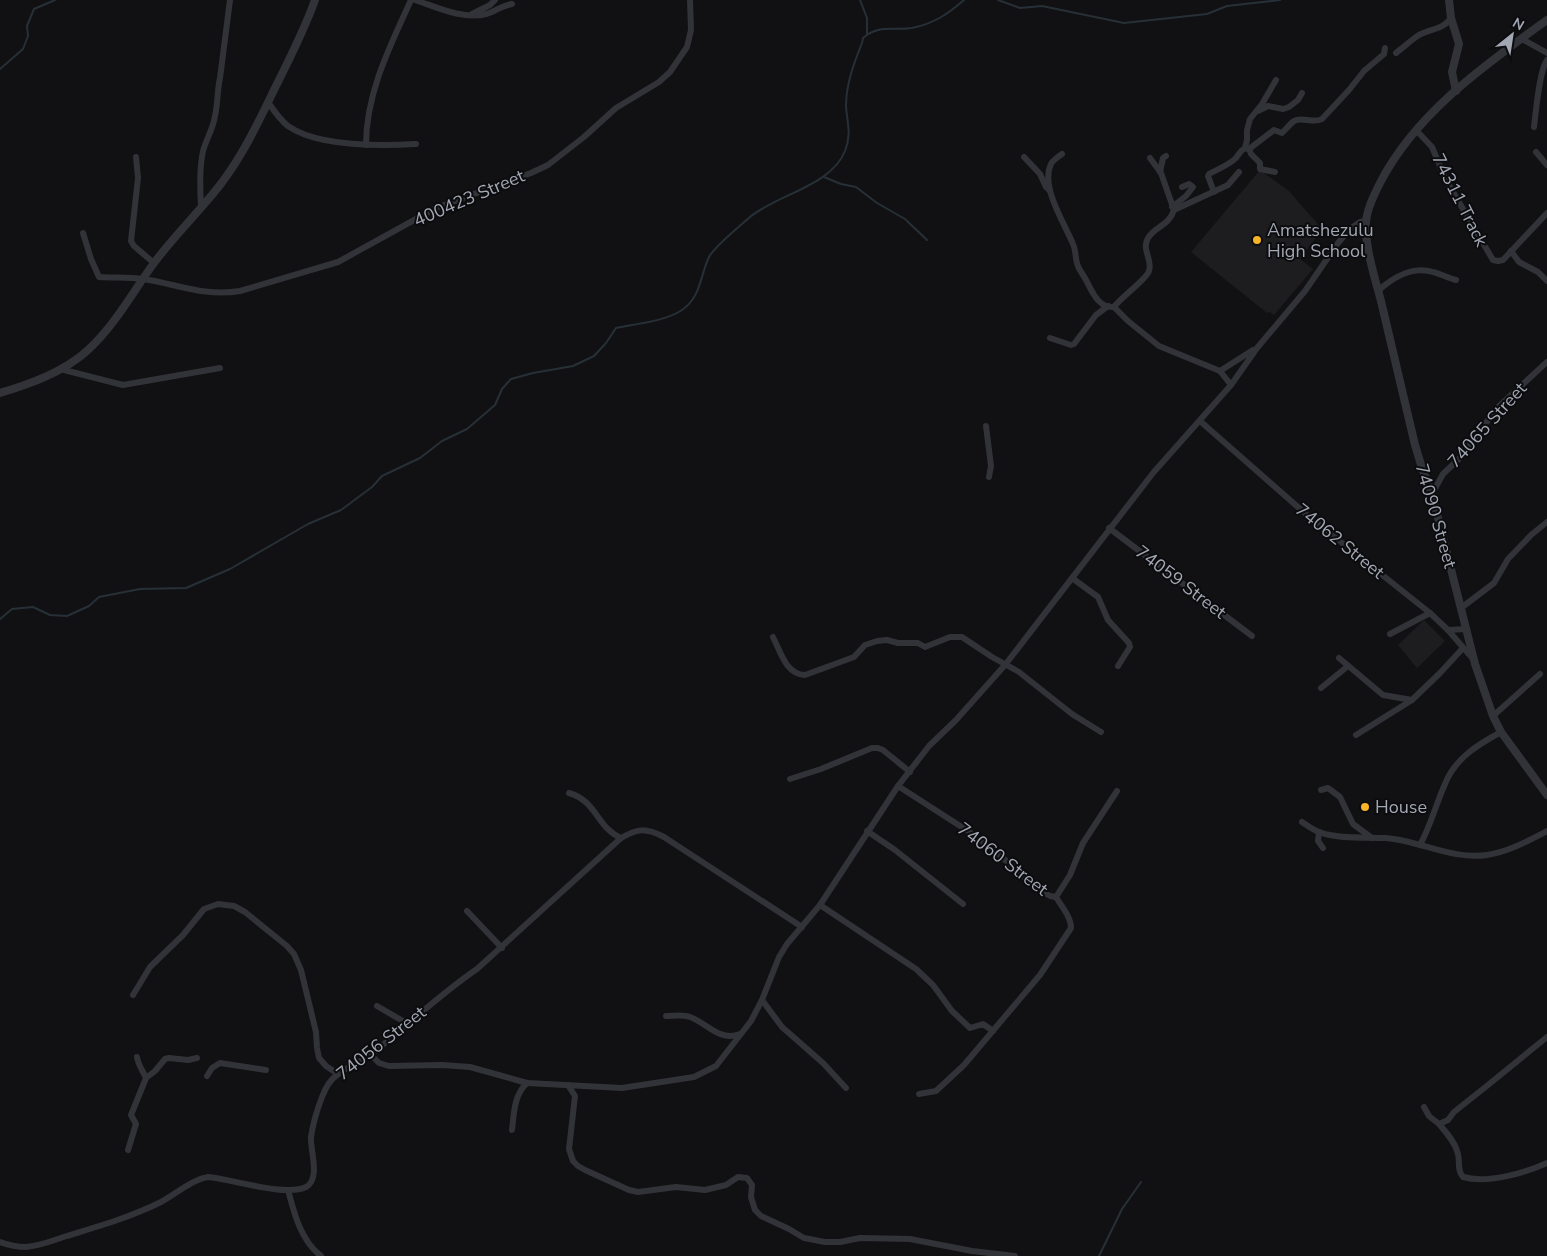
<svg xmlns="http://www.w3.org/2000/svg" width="1547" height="1256" viewBox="0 0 1547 1256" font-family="'Nunito Sans',sans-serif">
<rect width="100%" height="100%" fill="#111113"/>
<g fill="#1d1d20">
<path d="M1260 170 1289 191 1322 229 1300 259 1313 269 1274 315 1270 312 1267 313 1191 252Z"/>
<path d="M1424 620 1445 641 1417 668 1398 645Z"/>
</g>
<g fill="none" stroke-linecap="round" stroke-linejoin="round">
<g stroke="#273037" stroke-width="2">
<path d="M860 0 867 18V34"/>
<path d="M998 0 1020 8 1042 6 1124 23 1207 14 1227 6 1280 0"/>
<path d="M0 69 23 49 28 36 27 26 34 9 55 0"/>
<path d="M824 177 841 184 856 187 877 203 905 219 927 240"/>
<path d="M0 619 12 609 33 607 50 615 67 616 89 606 99 597 140 589 186 588 230 569 308 524 341 510 372 487 382 476 420 458 442 441 467 429 495 405 502 389 511 379 533 373 573 366 594 356 606 343 616 328C636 324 666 321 682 310 701 297 700 276 709 257 715 246 740 226 750 217 778 194 831 186 845 151 852 133 847 123 846 106 846 84 854 63 862 43L863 38C879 24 894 31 912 28 933 24 948 14 964 0"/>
<path d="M1099 1256 1122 1209 1141 1182"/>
</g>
<g stroke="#323338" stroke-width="6">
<path d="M415 0C436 7 463 20 486 14 495 12 500 6 512 4"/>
<path d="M472 14 490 5 495 0"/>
<path d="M1522 39 1547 53"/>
<path d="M1396 53C1404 47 1411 40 1419 35 1432 28 1443 30 1451 18"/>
<path d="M268 102C274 111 280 120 288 126 318 147 380 146 416 144"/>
<path d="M1258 111 1268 106 1283 109 1289 107 1298 100 1302 93"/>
<path d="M1534 127C1536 112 1539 71 1547 60"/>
<path d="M1416 130 1432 147 1446 180 1493 260 1498 261 1503 260 1547 213"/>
<path d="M366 145C366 93 390 46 411 0"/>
<path d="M1245 148 1249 149 1274 130 1282 133C1286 129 1290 124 1294 121 1302 116 1313 124 1322 119L1349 90 1364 71 1384 54 1385 48"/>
<path d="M1249 149 1251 154 1260 163V169L1275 172"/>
<path d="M1536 152 1547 165"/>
<path d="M1062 154C1058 157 1053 160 1051 164 1040 187 1065 224 1073 244 1076 250 1075 257 1077 263 1078 269 1083 274 1086 280 1092 291 1098 308 1114 307"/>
<path d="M136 157 138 178 131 241 134 246 154 263"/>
<path d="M1024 157 1040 174 1046 187 1050 191"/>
<path d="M1150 158 1161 173 1174 210"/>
<path d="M1160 172 1163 158 1166 156"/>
<path d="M1214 192 1208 176 1209 174C1218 169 1229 165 1236 158 1239 154 1240 151 1245 148L1247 140V130L1250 119 1262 104 1276 80"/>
<path d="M201 206C200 189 199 160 205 145 209 134 213 128 215 116 218 103 217 91 220 78L230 0"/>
<path d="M1172 207 1186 196 1193 187 1189 184 1182 187"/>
<path d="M83 233 91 259 99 277C114 278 129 277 143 279 177 284 204 297 240 291L338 262 436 208 531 173 548 165 584 137 616 108 659 82 670 72 687 47 691 30 690 0"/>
<path d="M1511 251 1519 262 1538 272 1547 281"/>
<path d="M1378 291C1393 277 1413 266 1433 272 1441 274 1448 278 1456 280"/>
<path d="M1050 338 1071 345 1074 344 1096 315 1108 306"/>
<path d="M60 369 123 385 220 368"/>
<path d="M1220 371 1253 350"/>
<path d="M1231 385 1220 371 1159 346 1128 321 1114 307C1121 297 1147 279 1149 271 1153 259 1141 250 1148 238 1155 226 1169 226 1174 210L1228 185 1239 172"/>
<path d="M1200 421 1307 515 1430 613 1448 630 1474 660"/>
<path d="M986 426 991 466 989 477"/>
<path d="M1432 494 1443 474 1462 456 1496 409 1547 362"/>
<path d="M1109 528 1252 636"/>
<path d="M1072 578 1098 597 1108 620 1129 643 1130 647 1118 666"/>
<path d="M1461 608 1494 583 1508 559 1531 535 1547 522"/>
<path d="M1448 630 1466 629"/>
<path d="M1390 634 1430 613"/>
<path d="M773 637C781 653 786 674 805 675L854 657 865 645 877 641 887 640 898 643H918L925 647 950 637H962L992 657 1019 672 1072 714 1101 732"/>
<path d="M1339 658 1383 695 1412 700"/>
<path d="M1321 688 1348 666"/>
<path d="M1493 716 1540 674"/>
<path d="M1356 735 1412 700 1440 673 1463 648"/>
<path d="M790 779 821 769 872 748H878L883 750 910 772"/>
<path d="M898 786 971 833 1002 857 1036 888 1050 896 1056 897"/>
<path d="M1321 790 1328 788 1340 797 1353 824 1372 838"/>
<path d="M569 793C597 801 597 828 621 838"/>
<path d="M1302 822C1308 826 1314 831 1322 833 1339 839 1367 837 1386 838 1421 841 1452 860 1487 855 1508 852 1528 841 1547 831"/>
<path d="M867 831 895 850 963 904"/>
<path d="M1319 832 1318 841 1323 848"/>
<path d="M1420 845C1431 825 1436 804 1445 784 1455 758 1479 744 1501 732"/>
<path d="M1056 897 1070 875 1083 843 1117 791"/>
<path d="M820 905 916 969 933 985 952 1011 970 1028 983 1024 993 1031"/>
<path d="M467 911 502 948"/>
<path d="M133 995 150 967 183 935 204 909 218 904 234 906 245 912 287 946 294 954 301 970 316 1032 317 1048 319 1058 326 1066 338 1074"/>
<path d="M762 1000 782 1027 823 1063 846 1088"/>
<path d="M377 1006 408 1024"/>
<path d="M666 1016C673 1016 683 1014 690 1017 707 1023 719 1042 740 1034"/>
<path d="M1547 1037 1488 1085 1454 1112 1448 1120 1439 1124C1446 1132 1454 1141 1457 1151 1461 1160 1456 1169 1463 1177 1487 1184 1525 1173 1547 1163"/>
<path d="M371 1055 379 1063 389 1066 442 1065 470 1067 527 1083 622 1088 694 1077 716 1066 751 1021 762 1000 779 957 787 944 820 905 898 786 929 746 956 720 1005 665 1153 473 1231 385 1257 348 1305 291 1338 243 1350 229 1360 222 1366 221"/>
<path d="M207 1076 212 1068 220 1063 266 1070"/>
<path d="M146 1078 155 1071 165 1059 169 1058 188 1060 197 1058"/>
<path d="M568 1085 575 1096 569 1149 573 1161 578 1166 585 1170 629 1190 638 1192 676 1187 705 1190 726 1185 738 1177 747 1178 752 1185 751 1197 755 1210 761 1216 789 1229 804 1238 825 1242H840L860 1238 910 1239 972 1251 1015 1256"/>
<path d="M919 1094 936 1091 964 1065 1040 975 1071 928C1071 917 1062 907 1056 897"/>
<path d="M1424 1107 1429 1116 1439 1124"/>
<path d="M512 1130C514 1113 514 1095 527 1083"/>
<path d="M128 1150 136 1124 131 1115 146 1078C143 1071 138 1065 137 1057"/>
<path d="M288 1190C294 1213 301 1241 321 1256"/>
<path d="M0 1242C8 1245 17 1247 26 1247 40 1246 54 1240 67 1236 99 1226 131 1217 161 1202 176 1194 191 1180 208 1177 231 1179 285 1197 306 1187 321 1179 310 1150 311 1137 313 1123 317 1110 322 1097 325 1089 330 1080 337 1075 348 1066 362 1062 373 1053 408 1025 440 994 477 969L621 838C638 828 646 828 664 837L802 927"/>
</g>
<g stroke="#323338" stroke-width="8">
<path d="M1449 0 1451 18 1459 44 1452 72 1456 91"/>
<path d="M1547 20C1485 65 1416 113 1380 183 1374 195 1367 209 1366 222 1364 243 1375 279 1381 301 1392 349 1404 397 1415 445L1422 468 1432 494 1475 664 1493 716 1501 732 1547 795"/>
<path d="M0 393C30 384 64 372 88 350 115 325 132 293 154 263 174 236 199 212 220 185 243 155 258 123 274 90 289 60 304 31 315 0"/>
</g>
</g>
<g fill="#f6b426" stroke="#0c0c0e" stroke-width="2">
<circle cx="1257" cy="240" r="5"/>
<circle cx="1365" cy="807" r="5"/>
</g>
<g text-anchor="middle" stroke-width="4" stroke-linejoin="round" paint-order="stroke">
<g font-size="18" fill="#a2a7b4" stroke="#0c0c0e">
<text transform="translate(469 198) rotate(-23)" y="6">400423 Street</text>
<text transform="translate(1460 200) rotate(63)" y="6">74311 Track</text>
<text transform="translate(1487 425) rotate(-48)" y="6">74065 Street</text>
<text transform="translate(1436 516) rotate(74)" y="6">74090 Street</text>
<text transform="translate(1340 541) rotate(39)" y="6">74062 Street</text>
<text transform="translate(1181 582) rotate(37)" y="6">74059 Street</text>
<text transform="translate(1003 859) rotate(37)" y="6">74060 Street</text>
<text transform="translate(381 1043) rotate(-38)" y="6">74056 Street</text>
</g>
<g font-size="18" fill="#a2a7b4" stroke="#0c0c0e" text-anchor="start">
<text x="1267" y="236">Amatshezulu<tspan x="1267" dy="21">High School</tspan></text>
<text x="1375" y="813">House</text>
</g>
</g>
<g transform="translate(1512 35) rotate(30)" stroke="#0c0c0e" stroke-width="4" paint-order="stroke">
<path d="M0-4L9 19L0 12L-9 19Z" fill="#a2a7b4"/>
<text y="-8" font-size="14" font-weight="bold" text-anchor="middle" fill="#a2a7b4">N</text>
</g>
</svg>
